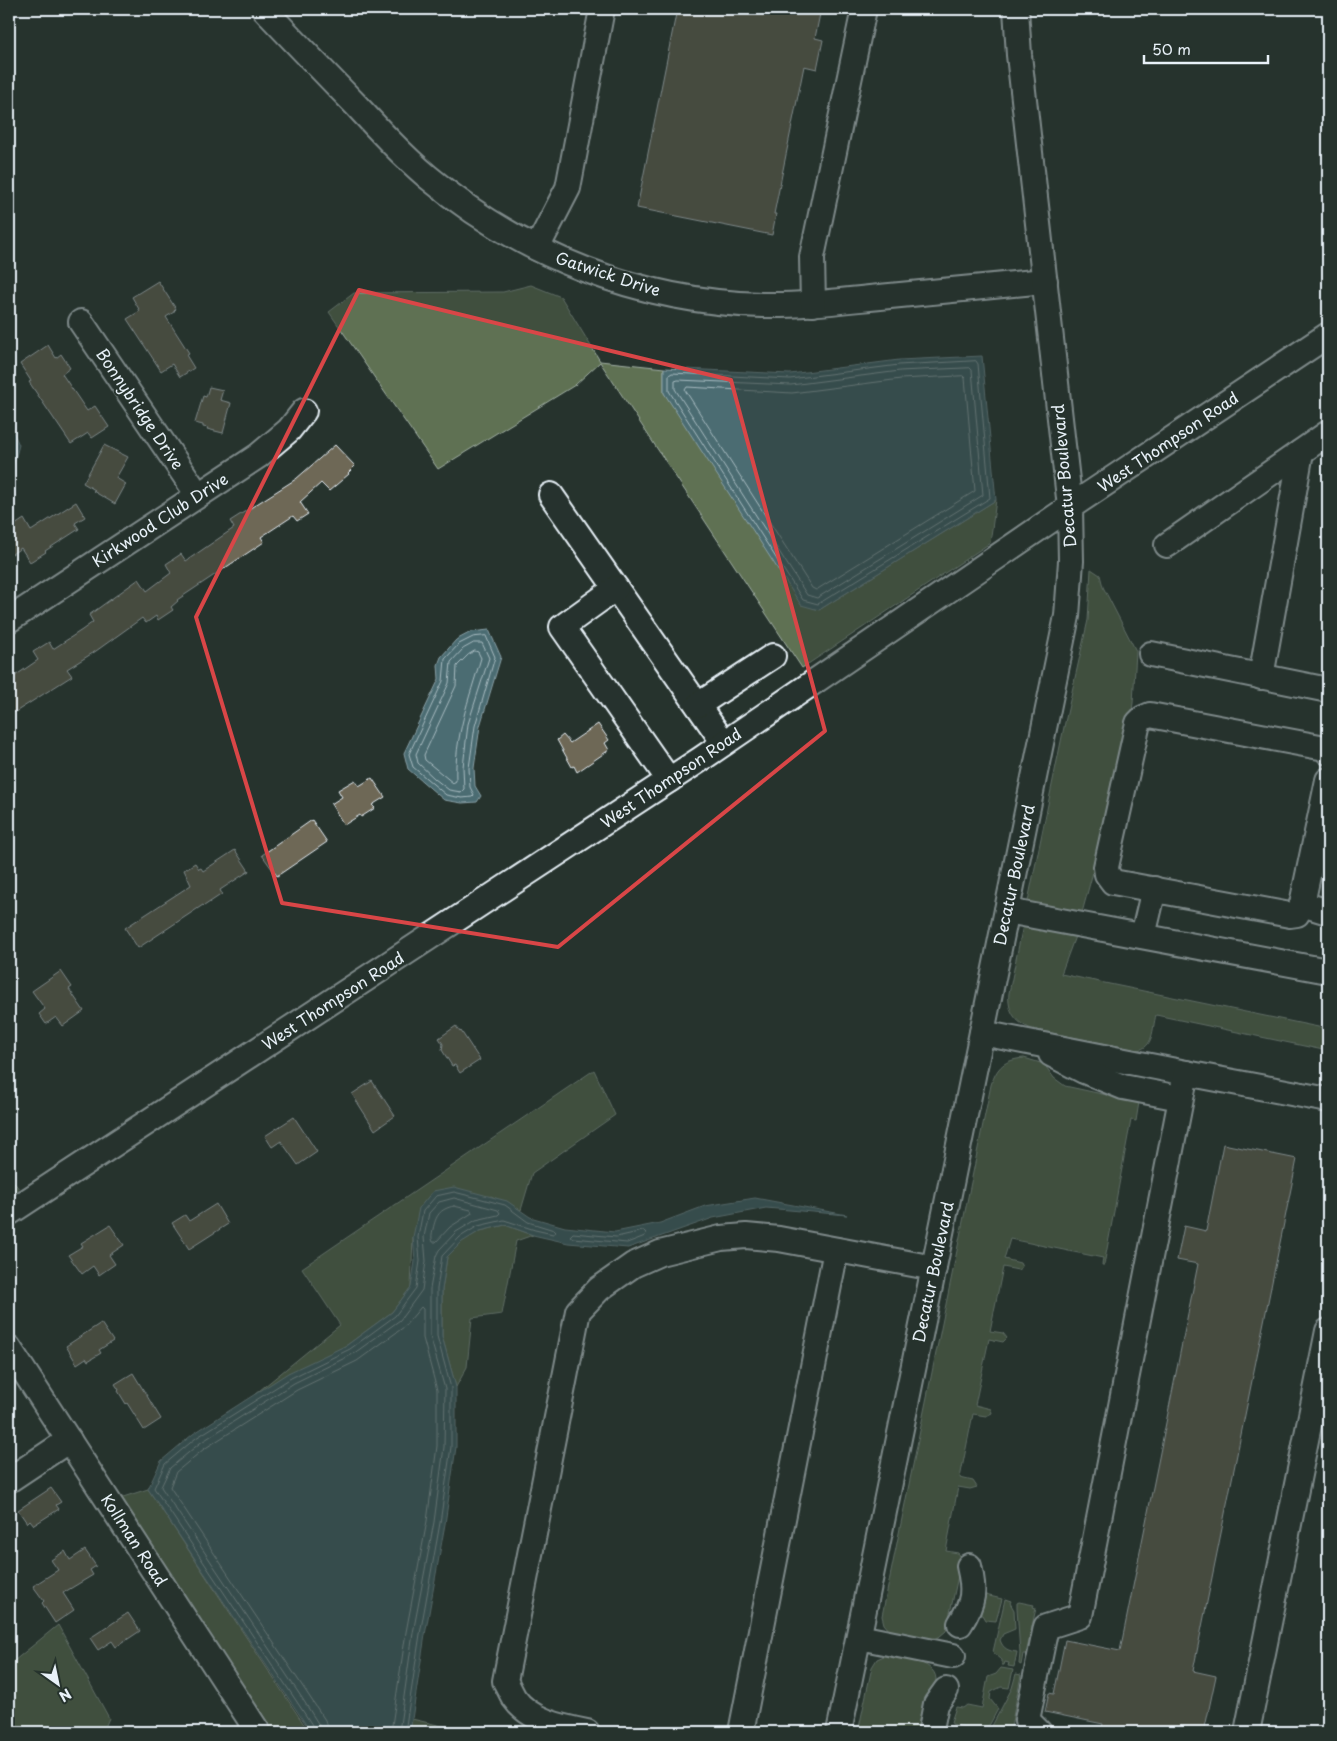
<svg xmlns="http://www.w3.org/2000/svg" width="1337" height="1741" viewBox="0 0 1337 1741" font-family="'Playpen Sans',sans-serif">
<rect width="100%" height="100%" fill="#26332d"/>
<filter id="ink" filterUnits="userSpaceOnUse"><feTurbulence type="fractalNoise" baseFrequency=".02" numOctaves="2"/><feDisplacementMap in="SourceGraphic" scale="10" xChannelSelector="R" yChannelSelector="G"/><feConvolveMatrix kernelMatrix="1 2 1 2 8 2 1 2 1" color-interpolation-filters="sRGB"/></filter>
<g filter="url(#ink)">
<g fill="#5e7153" stroke="#a3b1a6">
<path d="M531 285 561 297 600 361 664 368V393L819 610 996 500 990 543 802 668 600 362 575 385 438 469 329 312 354 293 503 292Z"/>
<path d="M1091 569 1100 575 1103 587 1136 651 1133 703 1127 747 1077 931 1061 974 1328 1029V1051L1156 1015C1152 1029 1154 1048 1137 1050L1032 1029C1015 1023 1007 1010 1009 993L1064 727 1088 620Z"/>
<path d="M1024 1058 1044 1064 1054 1078 1065 1086 1139 1102 1136 1121 1131 1120 1104 1265H1102L1103 1258 1010 1239 1004 1259 1020 1263 1022 1267 1018 1270 1003 1267 990 1331 1003 1333 1007 1338 1003 1342 989 1339 975 1405 991 1409 992 1413 986 1416 973 1414 960 1478 973 1481 977 1487 970 1489 958 1487 946 1551 958 1553 962 1558 946 1631 939 1637 931 1639 893 1632 889 1630 884 1624 882 1616 991 1085C997 1067 1004 1060 1024 1058Z"/>
<path d="M594 1070 615 1115 532 1173 521 1210 491 1196 413 1237 411 1287 392 1312 347 1345 254 1395 340 1325 302 1268Z"/>
<path d="M9 1175 19 1189 9 1195Z"/>
<path d="M505 1225 533 1235 516 1241 502 1314 472 1318 467 1367 456 1387 442 1336V1290L447 1257 462 1241 480 1231Z"/>
<path d="M148 1489 309 1732H274L120 1498Z"/>
<path d="M981 1594 1002 1599 996 1621 985 1620 982 1615 976 1614Z"/>
<path d="M1005 1599 1011 1601 1010 1603 1014 1610 1015 1629 1003 1634 1000 1640C1003 1649 1009 1651 1017 1652L1014 1667 1008 1666 1009 1663 1005 1662 1004 1665H1002V1660L993 1652Z"/>
<path d="M1019 1602 1034 1605 1033 1607 1036 1608 1026 1654H1023L1021 1665 1019 1664 1020 1653 1017 1608V1603Z"/>
<path d="M58 1625 109 1718 103 1732H9V1665Z"/>
<path d="M884 1656C898 1657 935 1660 936 1679L926 1732H858L872 1667 877 1659Z"/>
<path d="M1001 1668 1013 1670 1009 1688 1001 1687 991 1692 990 1699 998 1709 990 1724 982 1731 952 1724 951 1722 956 1707 963 1708 967 1705 982 1708 988 1677 996 1674Z"/>
<path d="M1016 1674 1021 1675 1010 1732H991L992 1726 1012 1688Z"/>
<path d="M412 1719 468 1732H410Z"/>
</g>
<g fill="#4b6c72" stroke="#8aa1a8">
<path d="M982 356 996 500 819 610 801 605 664 393V368L790 374 899 360Z"/>
<path d="M9 422 19 445 12 471 9 474Z"/>
<path d="M489 630 501 657 480 726 474 768 475 786 481 796 477 802 462 803 444 800 408 769 404 753 439 679 438 665 441 657 456 640 471 632Z"/>
<path d="M454 1187 507 1201 530 1217 565 1227 615 1232 660 1223 705 1206 755 1198 847 1215 766 1208 713 1218 628 1248 568 1243 533 1235 505 1225 480 1231 462 1242 447 1257 442 1290V1336L456 1387V1447L445 1524 425 1635 410 1732H311L148 1489 161 1461 193 1434 288 1373 347 1345 392 1312 411 1287 415 1261 413 1237 419 1208 433 1191Z"/>
</g>
<g fill="none" stroke-linecap="round" stroke-linejoin="round">
<g stroke="#a9bcc2" stroke-width="1">
<path d="M976 361 978 364 990 498 818 604 803 600 669 391V375L672 373 790 379 899 365Z"/>
<path d="M970 368 972 370 983 495 817 598 807 595 675 389V381L678 380 791 385 900 371Z"/>
<path d="M963 376 965 378 975 491 816 590 812 588 685 390 687 387 792 393 901 379Z"/>
<path d="M486 636 495 657 475 726 469 768 470 787 474 795 472 797 462 798 446 795 413 767 409 754 443 681 445 659 459 644 473 637Z"/>
<path d="M474 643H482L489 658 468 724 463 767 464 789 461 792 449 790 435 779 418 763 416 754 449 683 451 662 463 649Z"/>
<path d="M475 651 478 652 481 658C469 699 454 738 456 781L453 783 425 760 424 755 456 686 457 666 468 655Z"/>
<path d="M454 1206 471 1210 472 1213 450 1227 436 1242H433C431 1237 432 1234 433 1229 436 1216 439 1209 454 1206Z"/>
<path d="M644 1231 646 1233 645 1236 627 1243 573 1238 570 1236 573 1233 616 1237Z"/>
<path d="M314 1732V1728L297 1702 154 1488 165 1464 196 1438 291 1378 350 1349 395 1316 416 1288 420 1261 418 1237 423 1211 436 1196 454 1192 478 1198 505 1205 528 1222 554 1230 556 1232 553 1234 535 1230 504 1220 478 1226 460 1237 442 1256 437 1289V1336L451 1388V1447L440 1523 420 1634 405 1732"/>
<path d="M321 1732 319 1725 302 1698 161 1487 170 1468 200 1443 294 1383 353 1354 400 1320 422 1290 426 1261 424 1237 429 1213 439 1202 454 1198 498 1210 500 1213 498 1215 476 1220 456 1232 439 1250 436 1256 430 1289V1336L445 1389 444 1447 434 1522 413 1633 399 1732"/>
<path d="M328 1732 325 1720 170 1487 176 1472 204 1449 297 1390 357 1361 404 1327 421 1307 423 1309V1338L437 1390V1446L427 1521 406 1632 391 1732"/>
</g>
</g>
<g fill="#6e6756" stroke="#e8f1f8">
<path d="M677 9H821L815 38 823 40 817 69 804 66 774 214H776L772 235 637 208Z"/>
<path d="M158 281 176 309 174 311V312L166 317 189 353 186 355 194 368 180 377 172 364 161 371 127 319 140 311 132 297Z"/>
<path d="M48 345 56 358 61 354 70 368 62 374 87 411 95 406 109 427 92 438 88 433 71 444 29 382 31 381 20 364Z"/>
<path d="M209 387 223 390 220 400 231 403 223 433 207 429 208 428 203 427V425L195 423 203 396 206 397Z"/>
<path d="M104 445 128 457 116 478 126 484 115 504 93 491 95 490 83 483Z"/>
<path d="M335 445 355 466 348 473 349 474 329 491 321 483 300 502 308 514 297 521 293 516 261 537 264 542 177 600 178 601 171 607 173 610 158 620 156 616 146 623 142 618 96 651 67 669 72 676 9 716V680L38 660 33 652 49 642 53 649 82 630 93 622 89 615 139 579 147 591 171 573 166 564 181 554 186 561 234 528 230 521 296 479Z"/>
<path d="M76 502 85 517 75 523 79 529 45 551 46 552 30 562 21 548 9 556V529L24 519 31 531Z"/>
<path d="M598 724 609 740 605 743 609 750 577 772 574 766 572 767 557 740 563 735 570 743Z"/>
<path d="M372 778 385 797 372 805 375 808 361 817 360 815 344 825 331 804 342 797 338 790 355 780 359 786Z"/>
<path d="M312 820 327 842 277 876 262 855Z"/>
<path d="M235 850 249 871 220 890 222 894 204 906 203 905 138 948 125 928 191 885 184 870 195 863 199 869 201 868 203 871Z"/>
<path d="M61 971 72 987 69 989 84 1011 63 1026 56 1017 46 1024 39 1014 45 1009 32 991Z"/>
<path d="M456 1026 460 1032 461 1031 480 1060 460 1073 455 1065 452 1066 442 1050 443 1044 439 1038Z"/>
<path d="M372 1081 395 1116 375 1130 352 1094Z"/>
<path d="M294 1117 317 1152 298 1165 281 1141 272 1147 265 1136Z"/>
<path d="M1223 1144 1297 1159 1193 1671 1216 1676 1204 1732H1101L1103 1724 1045 1712 1049 1693 1054 1694 1065 1640 1120 1651 1198 1264 1177 1260 1184 1226 1206 1231Z"/>
<path d="M216 1204 228 1224 189 1249 172 1223 185 1215 189 1221Z"/>
<path d="M110 1225 124 1245 109 1255 115 1264 99 1275 93 1266 82 1274 68 1255 83 1246 81 1243Z"/>
<path d="M101 1323 113 1341 99 1350 101 1353 88 1361 86 1358 77 1364 66 1346Z"/>
<path d="M133 1373 161 1419 144 1430 127 1403 126 1404 118 1391 119 1390 115 1384Z"/>
<path d="M51 1488 61 1502 56 1505 59 1509 34 1525 30 1520 27 1523 18 1510Z"/>
<path d="M85 1550 96 1566 90 1570 93 1575 63 1593 74 1610 55 1623 42 1603 44 1601 33 1586 58 1570 51 1560 65 1551 70 1560Z"/>
<path d="M128 1613 140 1631 116 1647 112 1641 98 1650 90 1638Z"/>
</g>
<g fill="none" stroke-linecap="round" stroke-linejoin="round">
<g stroke="#e8f1f8" stroke-width="28">
<g id="minor">
<path d="M264 9C294 41 325 73 356 105 379 130 402 155 428 177 521 255 640 302 762 305 805 306 847 300 890 296 942 291 993 286 1045 281"/>
<path d="M537 248 568 188 602 9"/>
<path d="M813 304 812 257 864 9"/>
<path d="M81 322 198 495"/>
<path d="M551 495 724 743"/>
<path d="M1167 545 1328 433"/>
<path d="M616 588 562 627 669 780"/>
<path d="M9 620 258 456 289 430 304 411"/>
<path d="M1151 654 1328 690"/>
<path d="M1261 677 1301 452"/>
<path d="M698 705 773 656"/>
<path d="M1328 752 1325 748 1150 715 1143 718 1138 723 1106 867 1107 874 1113 882 1290 915 1297 914 1302 904 1328 780"/>
<path d="M1302 904 1328 912"/>
<path d="M1007 911 1328 971"/>
<path d="M1143 936 1154 889"/>
<path d="M982 1033 1186 1073"/>
<path d="M1051 1054 1084 1071 1123 1087 1180 1098"/>
<path d="M9 1213 701 759 1070 507 1328 335"/>
<path d="M9 1348 258 1732"/>
<path d="M9 1480 69 1440"/>
<path d="M960 1624C974 1602 975 1591 969 1566"/>
<path d="M859 1637 953 1656"/>
<path d="M587 1732C562 1727 530 1721 514 1698 511 1693 508 1686 505 1681L578 1311 599 1289 633 1265 660 1253 721 1238 746 1236 779 1239 934 1268"/>
<path d="M741 1732 836 1250"/>
<path d="M839 1732 1067 616 1071 561 1070 507 1019 55 1016 9"/>
<path d="M933 1732 931 1729 936 1704 946 1690"/>
<path d="M1039 1732 1027 1720 1046 1627 1080 1616 1186 1073 1328 1100"/>
<path d="M1247 1732 1328 1331"/>
</g>
</g>
<use href="#minor" stroke="#26332d" stroke-width="24"/>
</g>
</g>
<path d="M0 0H1337V1741H0ZM359 290 731 380 825 731 558 947 282 903 196 617Z" fill="#26332d" fill-opacity=".55" fill-rule="evenodd"/>
<path fill="none" stroke="#d94647" stroke-width="4" stroke-linejoin="round" d="M359 290 731 380 825 731 558 947 282 903 196 617Z"/>
<g text-anchor="middle" stroke-width="4" stroke-linejoin="round" paint-order="stroke">
<g font-size="16" fill="#e8f1f8" stroke="#26332d">
<text transform="translate(608 274) rotate(18)" y="6">Gatwick Drive</text>
<text transform="translate(140 409) rotate(56)" y="6">Bonnybridge Drive</text>
<text transform="translate(1168 442) rotate(-34)" y="6">West Thompson Road</text>
<text transform="translate(1064 476) rotate(-95)" y="6">Decatur Boulevard</text>
<text transform="translate(160 520) rotate(-33)" y="6">Kirkwood Club Drive</text>
<text transform="translate(671 778) rotate(-34)" y="6">West Thompson Road</text>
<text transform="translate(1014 875) rotate(-78)" y="6">Decatur Boulevard</text>
<text transform="translate(333 1001) rotate(-33)" y="6">West Thompson Road</text>
<text transform="translate(933 1272) rotate(-78)" y="6">Decatur Boulevard</text>
<text transform="translate(134 1540) rotate(57)" y="6">Kollman Road</text>
</g>
</g>
<rect width="1337" height="1741" fill="none" stroke="#26332d" stroke-width="30"/>
<rect x="15" y="15" width="1307" height="1711" fill="none" stroke="#e8f1f8" stroke-width="2" filter="url(#ink)"/>
<g transform="translate(58 1684) rotate(147)" stroke="#26332d" stroke-width="4" paint-order="stroke">
<path d="M0-4L9 19L0 12L-9 19Z" fill="#e8f1f8"/>
<text y="-8" font-size="14" font-weight="bold" text-anchor="middle" fill="#e8f1f8">N</text>
</g>
<path d="M1144 55v8h124v-8" fill="none" stroke="#e8f1f8" stroke-width="2.5"/>
<text x="1152" y="55" font-size="15" fill="#e8f1f8" stroke="#26332d" stroke-width="4" paint-order="stroke">50 m</text>
</svg>
